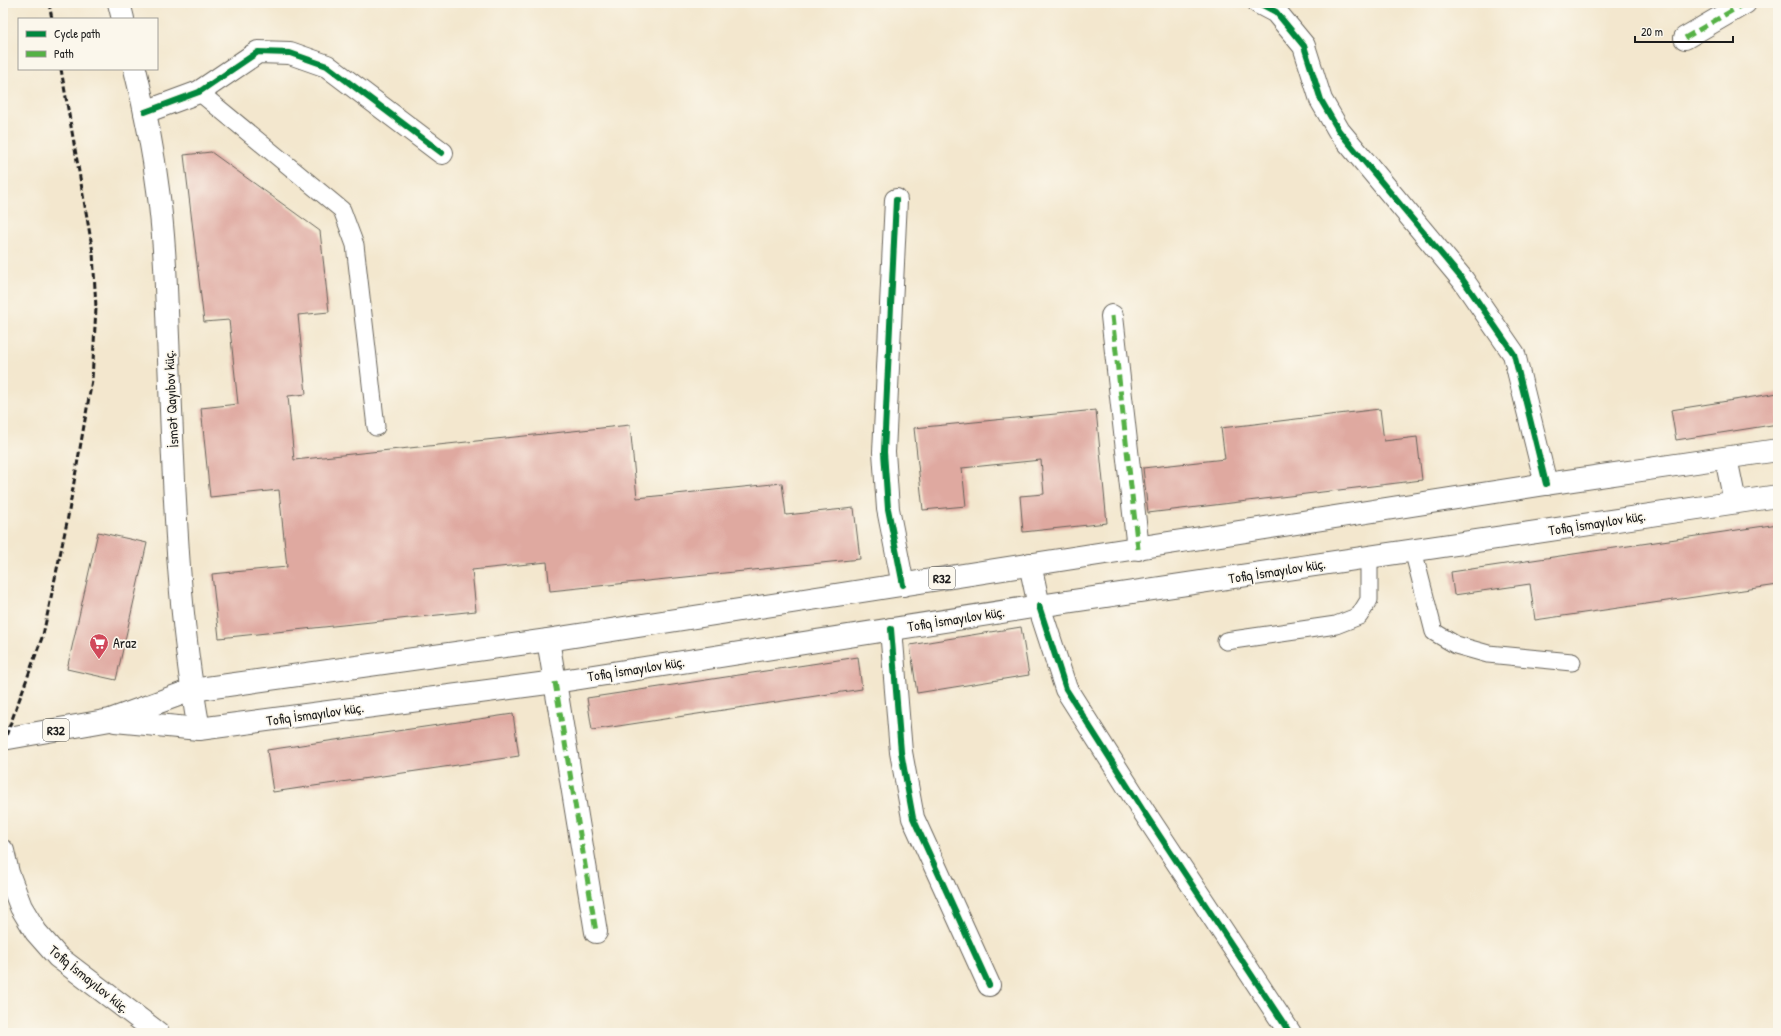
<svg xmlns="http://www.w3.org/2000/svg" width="1781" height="1036" viewBox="0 0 1781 1036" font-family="'Patrick Hand',sans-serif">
<rect width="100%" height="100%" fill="#fbf7ec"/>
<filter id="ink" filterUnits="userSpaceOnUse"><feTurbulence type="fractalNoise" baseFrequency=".025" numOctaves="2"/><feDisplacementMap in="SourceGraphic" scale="8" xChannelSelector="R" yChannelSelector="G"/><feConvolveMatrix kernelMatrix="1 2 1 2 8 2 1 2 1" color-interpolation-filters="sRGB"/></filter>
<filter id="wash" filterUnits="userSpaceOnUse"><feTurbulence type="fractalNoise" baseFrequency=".012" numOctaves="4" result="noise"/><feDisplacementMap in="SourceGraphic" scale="16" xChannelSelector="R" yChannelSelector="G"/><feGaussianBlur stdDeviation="0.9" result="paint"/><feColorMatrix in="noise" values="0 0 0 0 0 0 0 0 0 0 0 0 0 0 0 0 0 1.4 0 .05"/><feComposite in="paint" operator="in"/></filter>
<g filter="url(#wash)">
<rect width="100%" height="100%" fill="#f3e7ce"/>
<g id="blocks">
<g fill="#dfa9a0">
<path d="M211 152 320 231 329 312 298 315 306 394 288 396 294 460 630 425 637 498 782 483 786 515 854 508 860 559 550 591 547 562 472 570 476 611 219 638 212 574 287 567 279 490 210 497 201 408 238 404 229 320 204 322 184 155Z"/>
<path d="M1778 393V424L1676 440 1671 410Z"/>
<path d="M1380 409 1384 441 1417 437 1422 480 1148 513 1143 468 1225 459 1221 428Z"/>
<path d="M1096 410 1107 523 1023 532 1020 496 1044 494 1041 460 962 468 966 506 923 510 914 428Z"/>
<path d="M1778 524V585L1535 620 1530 584 1454 595 1451 572Z"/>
<path d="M98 532 147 543 116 680 67 669Z"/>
<path d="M1021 627 1029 675 917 693 910 645Z"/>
<path d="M858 657 862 689 592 730 587 698Z"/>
<path d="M513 714 519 756 273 792 267 750Z"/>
</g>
</g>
</g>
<g filter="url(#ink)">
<use href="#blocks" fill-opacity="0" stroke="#67635a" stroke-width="1"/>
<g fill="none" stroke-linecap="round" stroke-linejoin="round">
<g stroke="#67635a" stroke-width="19">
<g id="service">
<path d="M199 92 342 210 355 245 376 427"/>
<path d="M1413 550 1434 632 1456 645 1488 654 1572 662"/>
<path d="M1226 641 1336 625 1359 616 1369 600V557"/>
</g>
</g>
<g stroke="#67635a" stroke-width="24">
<g id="minor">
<path d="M1259 3 1276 12 1304 46 1321 100 1339 131 1463 280 1514 354 1546 484"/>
<path d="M1685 38 1745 3"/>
<path d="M145 112 199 92 258 52 290 53 327 66 442 153"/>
<path d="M896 200 884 452 888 509 903 585"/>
<path d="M1112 316 1138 549"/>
<path d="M1039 606 1066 689 1144 812 1290 1033"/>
<path d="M891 629 901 752 913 818 989 985"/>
<path d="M555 682 596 932"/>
<path d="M3 851 8 873 21 907 36 932 58 957 158 1033"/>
</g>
</g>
<g stroke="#67635a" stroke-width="24">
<g id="secondary">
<path d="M119 3 123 19"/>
<path d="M135 69C145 109 153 149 158 190 165 239 166 288 168 337 174 468 175 600 199 729"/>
</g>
</g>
<g stroke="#67635a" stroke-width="24">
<g id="primary">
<path d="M1726 458 1735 502"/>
<path d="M1030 564 1039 606"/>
<path d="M548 640 555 682"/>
<path d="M115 721 199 729 555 682 1039 606 1778 496"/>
<path d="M3 739 110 720 192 690 548 640 1546 484 1778 450"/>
</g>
</g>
<use href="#service" stroke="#fff" stroke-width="17"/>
<use href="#minor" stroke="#fff" stroke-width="22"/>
<use href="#secondary" stroke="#fff" stroke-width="22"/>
<use href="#primary" stroke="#fff" stroke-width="22"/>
<g stroke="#1c1c1c" stroke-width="3" stroke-dasharray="6 3" stroke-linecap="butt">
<path d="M49 3 52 19"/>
<path d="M3 744 43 635 67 522 92 380 96 308 93 252 61 69"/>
</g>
<g stroke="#55b145" stroke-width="5" stroke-dasharray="10 5" stroke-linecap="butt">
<path d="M1685 38 1745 3"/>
<path d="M1112 316 1138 549"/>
<path d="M555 682 596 932"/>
</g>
<g stroke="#fbf7ec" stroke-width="8">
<g id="cycleway">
<path d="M1259 3 1276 12 1304 46 1321 100 1339 131 1463 280 1514 354 1546 484"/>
<path d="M145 112 199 92 258 52 290 53 327 66 442 153"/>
<path d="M896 200 884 452 888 509 903 585"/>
<path d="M1039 606 1066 689 1144 812 1290 1033"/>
<path d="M891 629 901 752 913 818 989 985"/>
</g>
</g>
<use href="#cycleway" stroke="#00873e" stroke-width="6"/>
</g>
</g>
<defs>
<g id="supermarket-pin" transform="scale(1)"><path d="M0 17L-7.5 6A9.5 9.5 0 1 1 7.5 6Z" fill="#d1495b" stroke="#fbf7ec"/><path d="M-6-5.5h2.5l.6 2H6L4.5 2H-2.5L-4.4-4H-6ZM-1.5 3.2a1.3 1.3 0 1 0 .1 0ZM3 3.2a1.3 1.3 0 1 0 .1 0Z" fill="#fff"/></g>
</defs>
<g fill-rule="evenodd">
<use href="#supermarket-pin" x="99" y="643"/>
</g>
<g text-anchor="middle" stroke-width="3.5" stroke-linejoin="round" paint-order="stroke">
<g fill="#fbf7ec" stroke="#5f5e5a" stroke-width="1">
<rect x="929" y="567" width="26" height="22" rx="3"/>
<rect x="43" y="719" width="26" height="22" rx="3"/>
</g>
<g font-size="13" font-weight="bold" fill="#1c1c1c">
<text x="942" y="583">R32</text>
<text x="56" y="735">R32</text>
</g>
<g font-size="14" fill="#1c1c1c" stroke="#fbf7ec">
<text transform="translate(171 399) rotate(-93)" y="5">İsmət Qayıbov küç.</text>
<text transform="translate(1597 523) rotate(-9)" y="5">Tofiq İsmayılov küç.</text>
<text transform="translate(1277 571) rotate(-9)" y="5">Tofiq İsmayılov küç.</text>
<text transform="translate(956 619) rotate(-9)" y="5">Tofiq İsmayılov küç.</text>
<text transform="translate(636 669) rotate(-9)" y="5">Tofiq İsmayılov küç.</text>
<text transform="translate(315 714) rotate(-8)" y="5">Tofiq İsmayılov küç.</text>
<text transform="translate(89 979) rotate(39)" y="5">Tofiq İsmayılov küç.</text>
</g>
<g font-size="14" fill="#1c1c1c" stroke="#fbf7ec" text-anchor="start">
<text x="113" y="648">Araz</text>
</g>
</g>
<rect width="1781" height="1036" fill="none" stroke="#fbf7ec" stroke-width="16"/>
<rect x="18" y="18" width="140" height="52" fill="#fbf7ec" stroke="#a29f99"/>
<rect x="26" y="31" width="20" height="6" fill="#00873e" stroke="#a29f99"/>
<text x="54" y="38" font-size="12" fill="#1c1c1c">Cycle path</text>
<rect x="26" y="51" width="20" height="6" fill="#55b145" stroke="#a29f99"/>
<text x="54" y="58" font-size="12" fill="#1c1c1c">Path</text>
<path d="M1635 36v6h98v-6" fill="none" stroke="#1c1c1c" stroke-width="2"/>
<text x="1641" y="36" font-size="12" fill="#1c1c1c" stroke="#fbf7ec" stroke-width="3" paint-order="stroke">20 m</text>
</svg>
